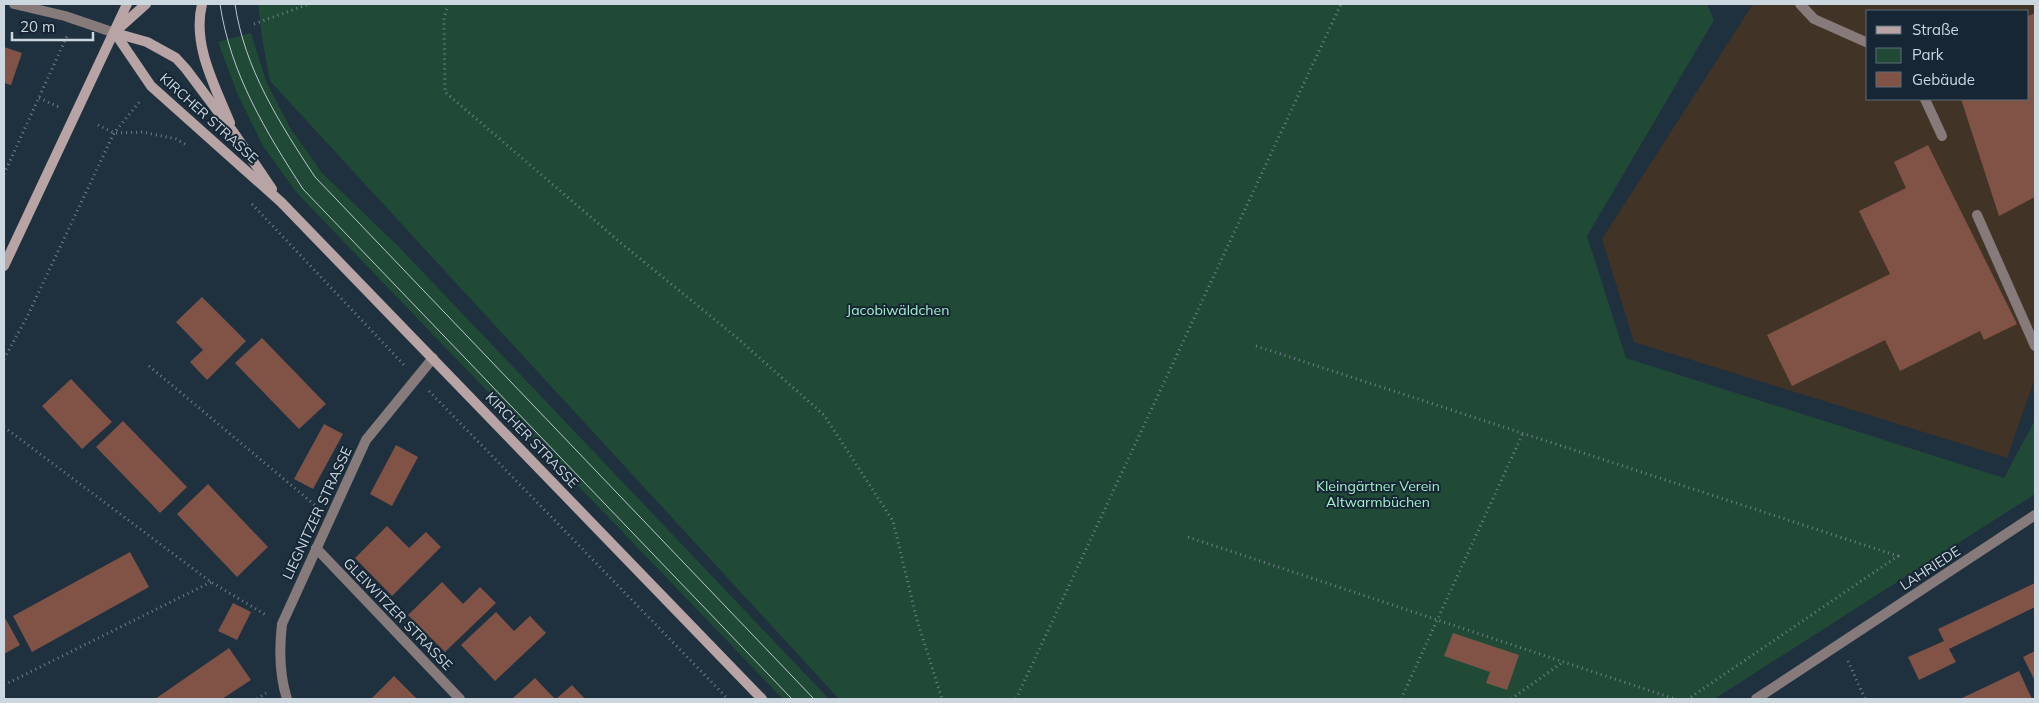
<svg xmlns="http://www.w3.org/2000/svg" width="2039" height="703" viewBox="0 0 2039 703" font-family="Mulish,sans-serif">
<rect width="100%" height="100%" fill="#1f303f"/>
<path fill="#413325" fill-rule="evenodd" d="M1753 4H2035V378L2007 458 1634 342 1602 239ZM1868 11H2028V99H1868Z"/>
<g fill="#204a36">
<path d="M258 4H1707L1714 20 1587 236 1626 358 2004 478 2035 420V494L1714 699H839L270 81 262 38Z"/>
<path d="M251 33 266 81 289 126 322 173 398 246 829 699H783L297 193 263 146 237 93 218 42Z"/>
</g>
<g fill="#805346">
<path d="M2035 13V197L1999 216 1961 99H2028V16Z"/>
<path d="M4 47 22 53 11 85 4 83Z"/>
<path d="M1928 145 2017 324 1984 340 1980 331 1900 371 1885 340 1792 386 1767 335 1890 274 1859 211 1906 188 1894 162Z"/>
<path d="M202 297 246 341 207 380 190 362 203 350 176 322Z"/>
<path d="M262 338 326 404 299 429 235 363Z"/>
<path d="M71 379 112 422 82 449 42 406Z"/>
<path d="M123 421 187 487 160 513 96 447Z"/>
<path d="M324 424 343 434 313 489 294 479Z"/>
<path d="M396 445 418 457 392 506 370 494Z"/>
<path d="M208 484 268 547 237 577 177 514Z"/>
<path d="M387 526 409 548 426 532 441 547 392 596 355 558Z"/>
<path d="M130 552 149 587 32 652 13 616Z"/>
<path d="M442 582 463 604 480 587 496 603 445 652 408 615Z"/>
<path d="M2035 583V607L1949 649 1956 662 1919 680 1908 657 1944 641 1938 629Z"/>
<path d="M233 603 251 612 237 640 218 631Z"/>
<path d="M496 612 514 631 530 616 546 633 495 681 461 645Z"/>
<path d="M4 616 20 645 4 654Z"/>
<path d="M1453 633 1519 655 1507 690 1486 683 1490 672 1444 656Z"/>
<path d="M229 648 251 680 222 699H155Z"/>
<path d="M2035 651V681L2023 657Z"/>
<path d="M2019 671 2032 699H1960Z"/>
<path d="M394 676 417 699H371Z"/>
<path d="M535 678 555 699H512Z"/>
<path d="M572 685 585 699H556Z"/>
</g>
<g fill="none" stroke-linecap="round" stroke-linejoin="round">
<g stroke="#707f8b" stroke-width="3" stroke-dasharray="1 4" stroke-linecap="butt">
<path d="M448 4 444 18 445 92 621 243 736 337 824 415 893 521 917 620 942 699"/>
<path d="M254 24 309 4"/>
<path d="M39 98 59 107"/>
<path d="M98 125 114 133 143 132 176 139 187 145"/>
<path d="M4 174 67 36"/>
<path d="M252 204 404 365"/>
<path d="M1256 346 1898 556 1688 699"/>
<path d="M4 359 28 315 114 133 141 100"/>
<path d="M149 366 316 506"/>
<path d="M429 391 728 699"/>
<path d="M4 427 211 582 266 615"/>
<path d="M1188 537 1675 699"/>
<path d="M1848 661 1865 699"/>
<path d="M4 685 211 582"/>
<path d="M257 699 266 693"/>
<path d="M1016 699 1341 4"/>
<path d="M1401 699 1523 433"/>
<path d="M1511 699 1563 662"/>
</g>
<g stroke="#867a7a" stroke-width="10">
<path d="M1800 4 1814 19 1868 43"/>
<path d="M1925 99 1942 136"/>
<path d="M1977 215 2035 346"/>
</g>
<g stroke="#867a7a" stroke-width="10">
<path d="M14 4 65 16 115 33"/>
<path d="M316 548 460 699"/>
<path d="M287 699C279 674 279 650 282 624L366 440 433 358"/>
<path d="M1756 699 2035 515"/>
</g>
<g stroke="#b8a4a4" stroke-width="10">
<path d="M202 4C192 45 215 86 230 123"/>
<path d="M117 30 146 4"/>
<path d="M115 33 151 86 281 202 762 699"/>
<path d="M115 33 147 42 176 58 186 69 234 133 272 189"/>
<path d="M4 266 127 4"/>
</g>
<g stroke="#bbc6d0" stroke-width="1">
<path d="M220 4C230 73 266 132 303 189L792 699"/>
<path d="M235 4C244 68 280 124 315 177L814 699"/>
</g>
</g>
<g text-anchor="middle" stroke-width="4" stroke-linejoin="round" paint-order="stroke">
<g font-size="14" fill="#ccd7e0" stroke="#162634">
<text transform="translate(209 118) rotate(42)" y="5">KIRCHER STRASSE</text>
<text transform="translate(532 440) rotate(46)" y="5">KIRCHER STRASSE</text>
<text transform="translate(317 513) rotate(-65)" y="5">LIEGNITZER STRASSE</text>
<text transform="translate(1930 568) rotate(-33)" y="5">LAHRIEDE</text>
<text transform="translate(398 614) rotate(46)" y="5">GLEIWITZER STRASSE</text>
</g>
<g font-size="14" fill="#a4f1c9" stroke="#162634">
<text x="898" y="315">Jacobiwäldchen</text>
<text x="1378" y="491">Kleingärtner Verein<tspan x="1378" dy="16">Altwarmbüchen</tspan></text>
</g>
</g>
<rect width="2039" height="703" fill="none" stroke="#ccd7e0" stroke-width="10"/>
<rect x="1866" y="10" width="162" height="90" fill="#162634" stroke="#5f6d79"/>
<rect x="1876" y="26" width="25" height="8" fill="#b8a4a4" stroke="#5f6d79"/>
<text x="1912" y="35" font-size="15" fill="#ccd7e0">Straße</text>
<rect x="1876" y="48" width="25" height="15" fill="#204a36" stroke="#5f6d79"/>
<text x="1912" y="60" font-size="15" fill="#ccd7e0">Park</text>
<rect x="1876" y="72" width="25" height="15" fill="#805346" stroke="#5f6d79"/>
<text x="1912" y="85" font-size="15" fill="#ccd7e0">Gebäude</text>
<path d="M12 32v8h81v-8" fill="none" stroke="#ccd7e0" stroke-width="2.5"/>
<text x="20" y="32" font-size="15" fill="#ccd7e0" stroke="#162634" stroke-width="4" paint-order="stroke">20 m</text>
</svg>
